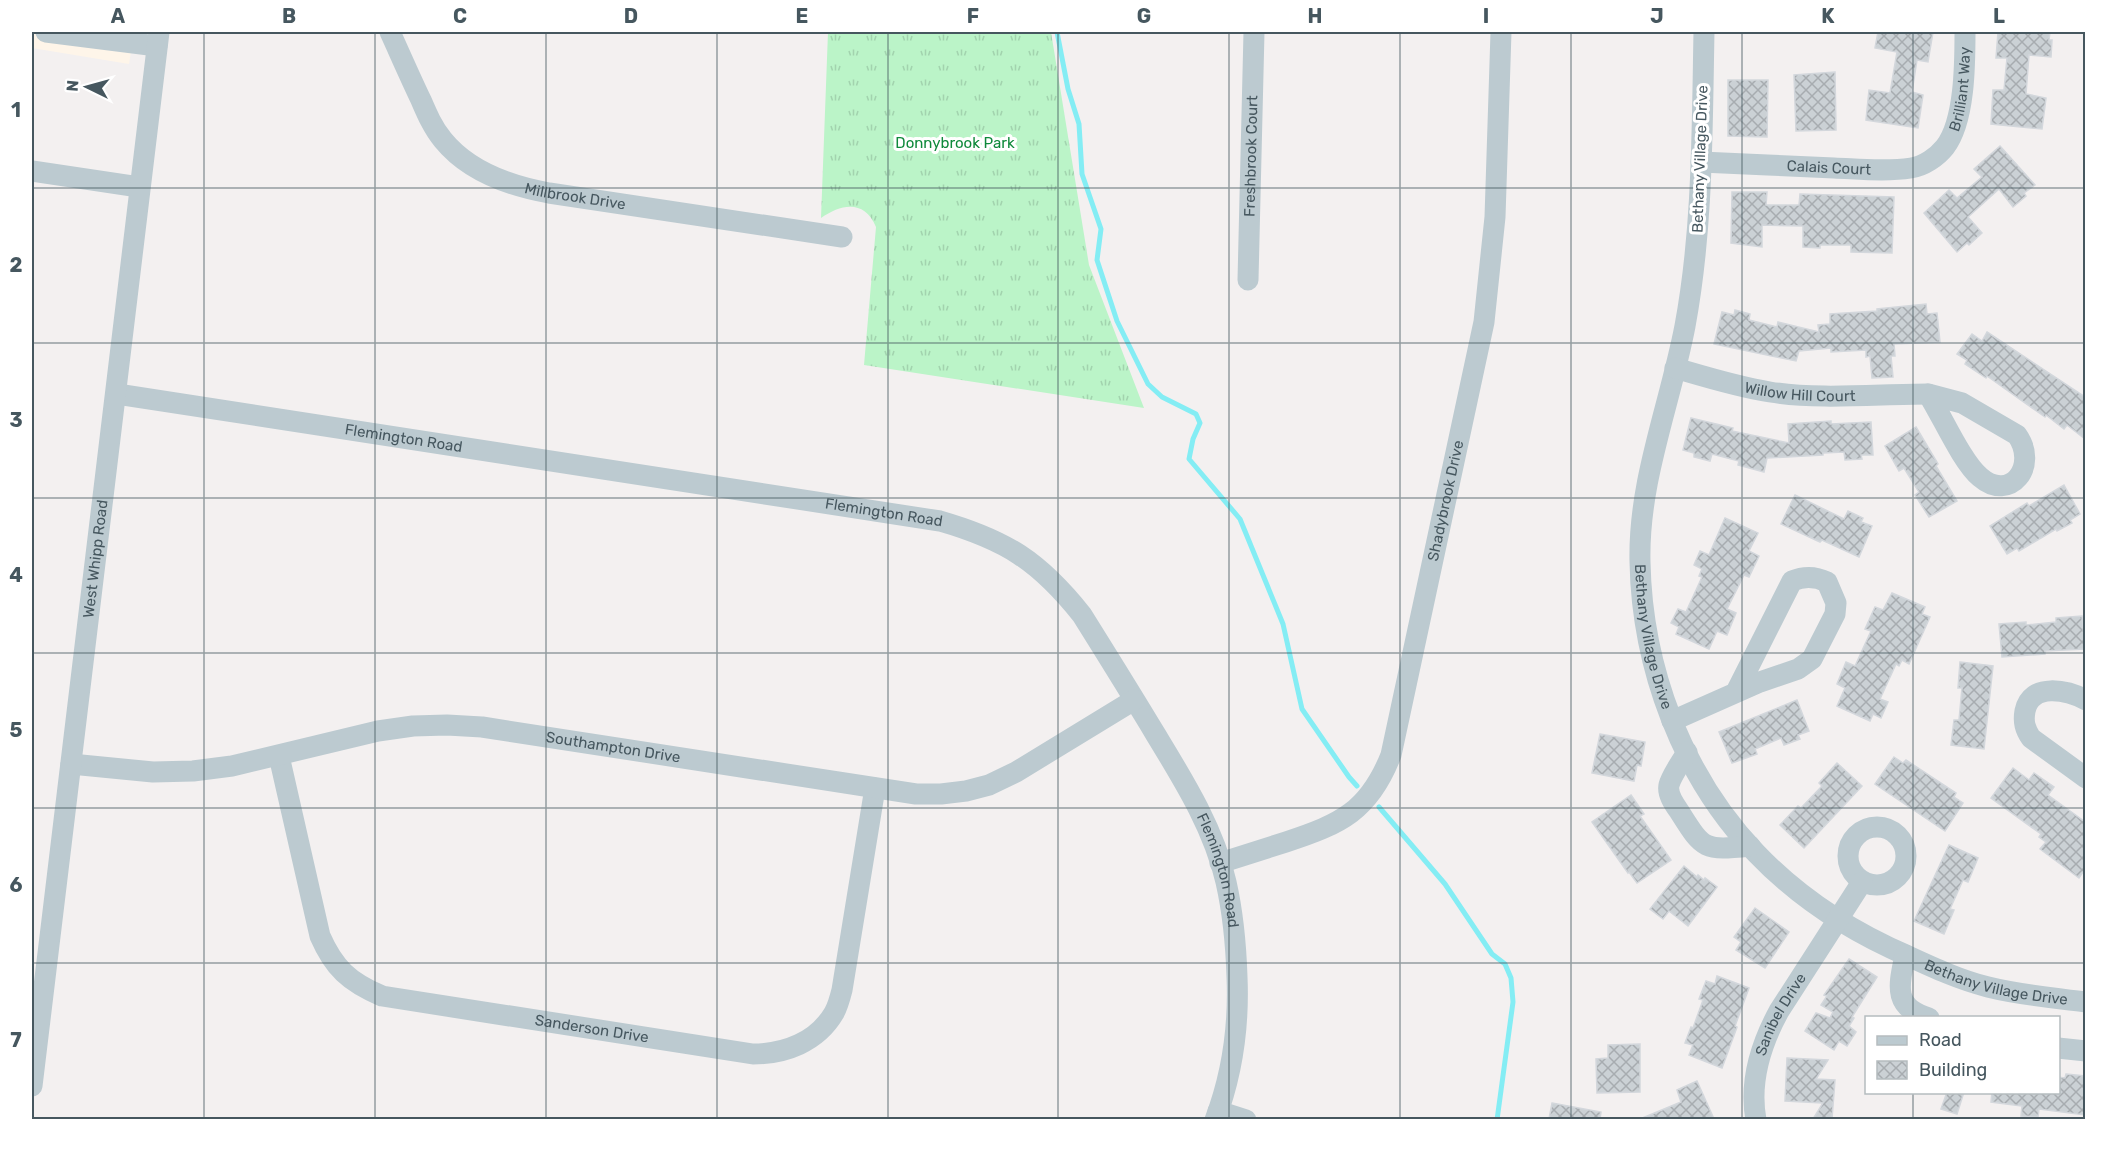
<svg xmlns="http://www.w3.org/2000/svg" width="2117" height="1151" viewBox="0 0 2117 1151" font-family="Rubik,sans-serif">
<defs>
<pattern id="grass-tufts" width="24" height="20" patternUnits="userSpaceOnUse" patternTransform="scale(1.5)"><rect width="24" height="20" fill="#bbf4c8"/><path d="M3 7l-1-3M5 7V3M7 7l1-3M15 17l-1-3M17 17v-4M19 17l1-3" fill="none" stroke="#a2d3ae"/></pattern>
<pattern id="building-cross-hatch" width="8" height="8" patternUnits="userSpaceOnUse" patternTransform="scale(1.5)"><rect width="8" height="8" fill="#cbd1d5"/><path d="M0 0l8 8M0 8l8-8" fill="none" stroke="#a7acb0"/></pattern>
</defs>
<rect width="100%" height="100%" fill="#f3f0f0"/>
<path fill="#fef5e9" d="M32 32H134L129 64 32 48Z"/>
<path fill="url(#grass-tufts)" d="M828 32H1051L1089 265 1144 408 864 365 876 227C865 200 842 203 821 218Z"/>
<g fill="none" stroke-linecap="round" stroke-linejoin="round">
<g stroke="#84edf4" stroke-width="5">
<path d="M1057 32 1068 89 1079 124 1082 174 1101 229 1097 260 1117 321 1148 384 1162 397 1196 414 1200 423 1193 439 1189 459 1240 519 1283 624 1302 709 1349 777 1357 786"/>
<path d="M1379 807 1445 884 1492 954 1505 964 1511 978 1513 1002 1497 1120"/>
</g>
</g>
<g fill="url(#building-cross-hatch)" stroke="#d3d7dc" stroke-width="1.5">
<path d="M1878 32H1933L1928 62 1917 60 1912 92 1923 95 1918 128 1866 120 1869 90 1890 93 1897 52 1875 48Z"/>
<path d="M1998 32H2050L2049 40H2052L2051 57 2029 55 2026 94 2046 98 2042 129 1991 124 1993 90H2004L2007 58H1996Z"/>
<path d="M1835 72 1836 130 1796 131 1794 75Z"/>
<path d="M1728 80H1768L1767 137 1728 136Z"/>
<path d="M2000 146 2035 185 2024 193 2026 196 2013 207 1999 189 1968 217 1982 233 1969 245 1967 243 1957 252 1924 213 1949 190 1957 198 1982 177 1974 169Z"/>
<path d="M1732 192H1767L1766 205H1799L1800 194 1894 197 1892 253 1851 252V245H1820V248L1803 247V226L1762 225V247L1731 243Z"/>
<path d="M1926 304 1927 314 1937 313 1940 342 1894 344 1895 356H1891L1893 377 1872 378 1870 356 1866 357V350L1831 352V348L1799 351 1796 361 1714 344 1722 312 1734 315 1735 310 1750 314 1749 320 1777 327 1778 322 1819 332 1818 325 1830 324V314L1877 311V309Z"/>
<path d="M1987 332 2085 397V439L2067 425 2064 429 2046 415 2045 417 1987 376 1986 378 1965 364 1967 360 1957 354 1972 334 1982 341Z"/>
<path d="M1691 418 1733 428 1732 431 1789 443 1788 424 1831 421V424L1871 422 1873 455H1861L1862 459 1845 460 1844 452 1823 453V455L1767 458 1764 472 1738 465 1739 461 1712 454 1710 461 1694 457V453L1683 450Z"/>
<path d="M1916 427 1938 464 1936 466 1957 501 1929 517 1915 495 1919 492 1904 468 1899 471 1885 446Z"/>
<path d="M2064 485 2080 514 2070 520 2072 523 2057 531 2056 529 2019 551 2017 548 2007 554 1990 526 2027 503 2029 506Z"/>
<path d="M1795 495 1844 519 1848 511 1863 518 1861 522 1872 526 1859 557 1822 540 1820 542 1781 524Z"/>
<path d="M1725 518 1758 533 1749 551 1759 556 1749 577 1744 575 1727 609 1736 613 1727 635 1717 631 1709 649 1676 634 1679 627 1671 623 1678 609 1686 612 1702 577 1699 576 1702 569 1694 565 1700 551 1709 555Z"/>
<path d="M1892 593 1925 607 1922 614 1930 617 1909 664 1902 660 1899 666 1896 664 1880 699 1888 702 1881 718 1873 714 1870 721 1837 706 1845 688 1837 684 1846 662 1855 666 1871 631 1865 629 1875 607 1883 610Z"/>
<path d="M2082 616 2085 649 2045 651V654L2002 657 1999 624 2026 622V625L2056 622V618Z"/>
<path d="M1960 662 1993 666 1984 749 1951 745 1954 720H1959L1962 688H1958Z"/>
<path d="M1797 700 1809 731 1798 735 1800 739 1784 745 1781 738 1755 749 1757 754 1732 763 1719 732Z"/>
<path d="M1600 734 1645 742 1641 766 1637 765 1634 781 1592 773Z"/>
<path d="M1894 757 1903 763 1906 760 1956 793 1954 797 1963 803 1945 831 1875 784Z"/>
<path d="M1837 763 1862 786 1804 848 1780 825 1798 806 1801 808 1822 786 1819 783Z"/>
<path d="M2013 768 2029 780 2034 773 2054 787 2048 795 2085 822V869L2079 878 2040 849 2046 842 2039 837 2041 834 1991 798Z"/>
<path d="M1631 795 1644 814 1640 816 1671 860 1637 883 1629 872 1628 873 1592 822Z"/>
<path d="M1949 845 1978 858 1968 882 1963 880 1950 909 1954 910 1944 934 1914 921Z"/>
<path d="M1684 866 1697 877 1698 875 1704 880 1705 878 1717 887 1688 926 1669 911 1663 919 1650 909Z"/>
<path d="M1755 908 1789 932 1765 968 1736 950 1741 942 1734 937Z"/>
<path d="M1849 959 1877 977 1852 1017 1854 1018 1849 1026 1856 1032 1847 1046 1839 1041 1834 1050 1805 1031 1816 1013 1830 1018 1833 1012 1821 1005 1827 996 1824 995Z"/>
<path d="M1717 976 1749 988 1735 1026 1737 1027 1722 1068 1689 1055 1693 1045 1685 1043 1691 1027 1693 1028 1703 1000 1699 999 1706 981 1715 984Z"/>
<path d="M1640 1044V1092L1597 1093 1596 1059 1608 1058V1045Z"/>
<path d="M1787 1058 1828 1060 1816 1079 1835 1080 1832 1119H1813L1823 1103 1785 1101Z"/>
<path d="M2066 1074 2085 1076V1115L2039 1109 2038 1117 2021 1116 2022 1106 1991 1102 1992 1092H2058V1077L2065 1078Z"/>
<path d="M1697 1081 1714 1119H1640L1681 1102 1677 1090Z"/>
<path d="M1947 1092H1964L1957 1114 1941 1109Z"/>
<path d="M1552 1103 1601 1112 1600 1119H1549Z"/>
</g>
<g fill="none" stroke-linecap="round" stroke-linejoin="round">
<g stroke="#bccad0" stroke-width="21">
<path d="M46 32 157 46"/>
<path id="s1" d="M390 32C400 54 410 77 421 100 427 114 433 128 443 140 469 172 510 186 549 193L842 237"/>
<path id="s2" d="M1704 32C1702 130 1703 229 1685 326 1670 405 1638 481 1640 562 1642 667 1682 776 1756 853 1798 897 1852 932 1908 956 1934 968 1960 980 1988 987 2020 995 2053 998 2086 1002"/>
<path id="s3" d="M1701 162C1745 164 1790 166 1834 168 1859 169 1886 172 1911 168 1924 166 1937 157 1945 147 1965 121 1965 63 1965 32"/>
<path d="M32 171 139 187"/>
<path id="s4" d="M1248 280 1254 32"/>
<path id="s5" d="M1675 368C1706 377 1738 387 1770 392 1819 400 1878 394 1928 394"/>
<path id="s6" d="M117 394 940 521C1006 540 1039 561 1082 615 1107 655 1132 695 1156 735 1184 781 1214 829 1226 882 1233 913 1236 945 1237 977 1239 1024 1232 1075 1215 1120"/>
<path d="M1928 394 1962 403 2017 435C2039 466 2010 503 1980 477 1962 462 1942 416 1928 394Z"/>
<path d="M2086 700C2067 690 2031 682 2025 711 2023 722 2025 729 2031 738L2086 778"/>
<path d="M1672 721 1760 682 1798 669 1812 659 1835 614 1836 603 1827 582C1815 576 1804 576 1792 581L1736 692"/>
<path d="M1687 752C1682 761 1671 776 1669 785 1667 794 1674 804 1679 811 1703 849 1703 851 1750 846"/>
<path id="s7" d="M279 756 320 936C334 968 349 982 382 996L753 1054C785 1054 817 1042 834 1013 838 1006 840 998 842 990L875 788"/>
<path id="s8" d="M71 764 153 772 193 771 232 766 378 731 413 726 447 725 482 727 916 794H941L966 791 989 785 1016 772 1134 700"/>
<circle cx="1877" cy="856" r="29"/>
<path id="s9" d="M1220 863C1242 856 1264 849 1286 842 1341 824 1369 811 1391 755L1484 322 1495 217 1501 32"/>
<path d="M1905 955C1899 985 1892 1007 1929 1018"/>
<path d="M2058 1048 2086 1051"/>
<path id="s10" d="M32 1086 159 32"/>
<path d="M1218 1111 1246 1120"/>
<path id="s11" d="M1756 1120C1749 1082 1761 1044 1779 1011L1862 882"/>
</g>
</g>
<path fill="none" stroke="#46575f" stroke-width="1.5" stroke-opacity="0.55" d="M204 32V1120M375 32V1120M546 32V1120M717 32V1120M888 32V1120M1058 32V1120M1229 32V1120M1400 32V1120M1571 32V1120M1742 32V1120M1913 32V1018M32 188H2086M32 343H2086M32 498H2086M32 653H2086M32 808H2086M32 963H2086M1913 1092V1120"/>
<g text-anchor="middle" stroke-width="6" stroke-linejoin="round" paint-order="stroke">
<g font-size="15" fill="#46575f" stroke="#fff">
<text dy="5" stroke="none"><textPath href="#s3" startOffset="312">Brilliant Way</textPath></text>
<text dy="5" stroke="none"><textPath href="#s4" startOffset="124">Freshbrook Court</textPath></text>
<text transform="translate(1700 159) rotate(-88)" y="5">Bethany Village Drive</text>
<text dy="5" stroke="none"><textPath href="#s3" startOffset="128">Calais Court</textPath></text>
<text dy="5" stroke="none"><textPath href="#s1" startOffset="268">Millbrook Drive</textPath></text>
<text dy="5" stroke="none"><textPath href="#s5" startOffset="128">Willow Hill Court</textPath></text>
<text dy="5" stroke="none"><textPath href="#s6" startOffset="290">Flemington Road</textPath></text>
<text dy="5" stroke="none"><textPath href="#s9" startOffset="472">Shadybrook Drive</textPath></text>
<text dy="5" stroke="none"><textPath href="#s6" startOffset="776">Flemington Road</textPath></text>
<text dy="5" stroke="none"><textPath href="#s10" startOffset="531">West Whipp Road</textPath></text>
<text dy="5" stroke="none"><textPath href="#s2" startOffset="612">Bethany Village Drive</textPath></text>
<text dy="5" stroke="none"><textPath href="#s8" startOffset="549">Southampton Drive</textPath></text>
<text dy="5" stroke="none"><textPath href="#s6" startOffset="1298">Flemington Road</textPath></text>
<text dy="5" stroke="none"><textPath href="#s2" startOffset="1134">Bethany Village Drive</textPath></text>
<text dy="5" stroke="none"><textPath href="#s11" startOffset="111">Sanibel Drive</textPath></text>
<text dy="5" stroke="none"><textPath href="#s7" startOffset="486">Sanderson Drive</textPath></text>
</g>
<g font-size="15" fill="#0e893a" stroke="#fff">
<text x="955" y="148">Donnybrook Park</text>
</g>
</g>
<rect width="2117" height="1151" fill="none" stroke="#ffffff" stroke-width="66"/>
<rect x="1865" y="1016" width="195" height="78" fill="#ffffff" stroke="#b5bcbf" stroke-width="1.5"/>
<rect x="1877" y="1036" width="30" height="9" fill="#bccad0" stroke="#b5bcbf" stroke-width="1.5"/>
<text x="1919" y="1046" font-size="18" fill="#46575f">Road</text>
<rect x="1877" y="1061" width="30" height="18" fill="url(#building-cross-hatch)" stroke="#b5bcbf" stroke-width="1.5"/>
<text x="1919" y="1076" font-size="18" fill="#46575f">Building</text>
<g transform="translate(87 87) rotate(275)" stroke="#ffffff" stroke-width="4.5" paint-order="stroke">
<path d="M0-4.5L10 22L0 15L-10 22Z" fill="#46575f"/>
<text y="-9" font-size="16" font-weight="bold" text-anchor="middle" fill="#46575f">N</text>
</g>
<rect x="33" y="33" width="2051" height="1085" fill="none" stroke="#46575f" stroke-width="2"/>
<g font-size="20" text-anchor="middle" font-weight="bold" fill="#46575f">
<text x="118" y="23">A</text>
<text x="289" y="23">B</text>
<text x="460" y="23">C</text>
<text x="631" y="23">D</text>
<text x="802" y="23">E</text>
<text x="973" y="23">F</text>
<text x="1144" y="23">G</text>
<text x="1315" y="23">H</text>
<text x="1486" y="23">I</text>
<text x="1657" y="23">J</text>
<text x="1828" y="23">K</text>
<text x="1999" y="23">L</text>
<text x="16" y="117">1</text>
<text x="16" y="272">2</text>
<text x="16" y="427">3</text>
<text x="16" y="582">4</text>
<text x="16" y="737">5</text>
<text x="16" y="892">6</text>
<text x="16" y="1047">7</text>
</g>
</svg>
